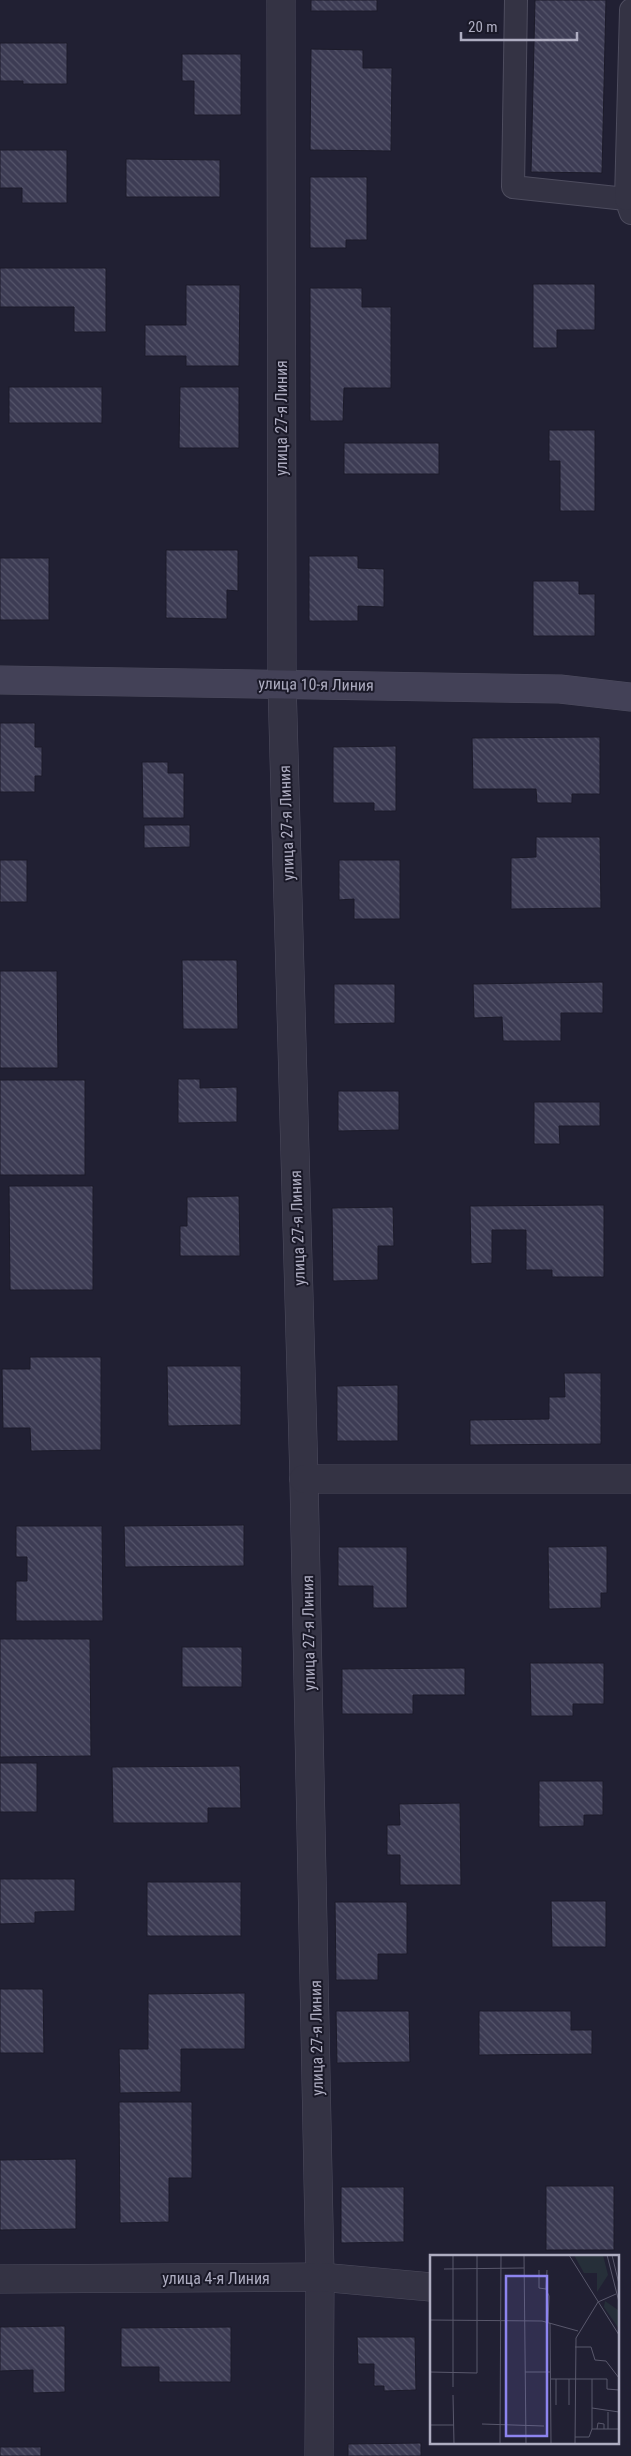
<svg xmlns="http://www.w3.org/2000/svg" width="631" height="2456" viewBox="0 0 631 2456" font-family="'Roboto Condensed',sans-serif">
<defs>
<pattern id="building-back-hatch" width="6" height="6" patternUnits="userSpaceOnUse" patternTransform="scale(1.25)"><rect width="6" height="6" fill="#3d3c54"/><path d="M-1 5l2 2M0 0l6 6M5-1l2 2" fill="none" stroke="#56566b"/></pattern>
</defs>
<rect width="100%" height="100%" fill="#212033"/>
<g fill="url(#building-back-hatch)" stroke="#1c1b2a">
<rect x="311" y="0" width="66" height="11"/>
<path d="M535 0H606L602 173 531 172Z"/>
<path d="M0 43H67V84H23V81H0Z"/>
<path d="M311 49 363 50V68H392L391 151 310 150Z"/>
<path d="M182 54H241V115H194V81H182Z"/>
<path d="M0 150H67V203H22V188H0Z"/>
<path d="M126 159 220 160V197H126Z"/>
<path d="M310 177H367V240H346V248H310Z"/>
<path d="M0 268H106V332H74V307H0Z"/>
<path d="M533 284H595V330H557V348H533Z"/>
<path d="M186 285H240L239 366H186V356H145V325H186Z"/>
<path d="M310 288H362V307H391V388H344L343 421H310Z"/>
<rect x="9" y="387" width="93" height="36"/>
<path d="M180 387H239V448H179Z"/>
<path d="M549 430H595V511H560V461H549Z"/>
<rect x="344" y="443" width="95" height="31"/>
<path d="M166 550H238V591L227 590V619L166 618Z"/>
<path d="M309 556H358V568L384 569V607L358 606V621H309Z"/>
<rect x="0" y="558" width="49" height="62"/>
<path d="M533 581H579V594H595V636H533Z"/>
<path d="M0 723H35V747H42V776H35V792H0Z"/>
<path d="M600 737V794H572V803H537L536 789H473L472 738Z"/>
<path d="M396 746V811H374V803H333V747Z"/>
<path d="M142 762H168V773H184V818H143Z"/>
<path d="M144 825H190V847L144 848Z"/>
<path d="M536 837H600L601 908 511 909V858L536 857Z"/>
<rect x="0" y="860" width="27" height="42"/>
<path d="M339 860H400V919H354V899L339 900Z"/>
<path d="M182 960H237L238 1029H183Z"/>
<path d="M0 971H57L58 1068H0Z"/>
<path d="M603 982V1013H561V1041H503L502 1017 474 1018 473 984Z"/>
<path d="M334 984H395V1023L334 1024Z"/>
<path d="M178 1079H200V1088L237 1087V1122L178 1123Z"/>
<rect x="0" y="1080" width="85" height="95"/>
<path d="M338 1091H399V1130L338 1131Z"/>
<path d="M534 1102H600V1126H559L560 1144H534Z"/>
<path d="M9 1186H93V1290H10Z"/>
<path d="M239 1196 240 1256H180V1226H187V1197Z"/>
<path d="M604 1205V1277H552V1270H526V1230H492V1263L471 1264 470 1206Z"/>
<path d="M393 1207 394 1246H378V1280L333 1281 332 1208Z"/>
<path d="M30 1357H101V1450L31 1451 30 1428H3L2 1369H30Z"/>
<path d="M167 1366H241V1425L168 1426Z"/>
<path d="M564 1373H601V1444L470 1445V1420L549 1419V1397H565Z"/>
<path d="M398 1385V1441H337V1386Z"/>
<path d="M244 1525V1566L125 1567 124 1526Z"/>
<path d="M16 1526H102L103 1621H16V1581H27V1557H16Z"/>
<path d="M607 1546V1593H601V1608L549 1609 548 1547Z"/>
<path d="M338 1547H407V1608H373V1586H338Z"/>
<path d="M0 1639H90L91 1756 0 1757Z"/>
<rect x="182" y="1647" width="60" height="40"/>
<path d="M530 1663H604V1704H573V1716H531Z"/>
<path d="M465 1668V1695H413V1714H342V1669Z"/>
<rect x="0" y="1763" width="37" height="49"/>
<path d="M240 1766 241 1808H208V1823H113L112 1767Z"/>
<path d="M539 1781H603V1815H584V1826L539 1827Z"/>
<path d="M460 1803 461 1885H400V1855H387V1825H400L399 1804Z"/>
<path d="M0 1879H75V1911L35 1912V1923L0 1924Z"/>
<rect x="147" y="1882" width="94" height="54"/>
<path d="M551 1901H606V1947H552Z"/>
<path d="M335 1902H407V1954H378V1980H336Z"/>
<path d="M0 1989H43L44 2053H0Z"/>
<path d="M245 1993V2049H181V2092L120 2093 119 2049H148V1994Z"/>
<path d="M336 2011H409L410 2062 337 2063Z"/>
<path d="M479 2011H571V2030H592V2054L479 2055Z"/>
<path d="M119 2102H192V2178H169V2222L120 2223Z"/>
<path d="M76 2159V2229L0 2230V2160Z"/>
<rect x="546" y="2186" width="68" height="64"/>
<path d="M341 2187H404V2242L341 2243Z"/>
<path d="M65 2326V2392L33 2393V2370L0 2371V2327Z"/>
<path d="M231 2327V2382H159V2367H121V2328Z"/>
<path d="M357 2337H415L416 2390 384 2391V2386H374V2364H358Z"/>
<path d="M421 2443V2456H348V2444Z"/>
<rect x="0" y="2447" width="41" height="9"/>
</g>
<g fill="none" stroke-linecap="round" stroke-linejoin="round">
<g stroke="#4e4d5f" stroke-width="24">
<g id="lane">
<path d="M516 0 513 187 626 199 631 213"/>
<path d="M626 199 631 10"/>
</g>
</g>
<g stroke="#4e4d5f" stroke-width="29">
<g id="street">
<path d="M281 0 282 683 304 1479 320 2277 319 2456"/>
<path d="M304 1479H631"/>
<path d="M0 2279 320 2277 431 2287"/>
</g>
</g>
<g stroke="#4e4d5f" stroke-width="29">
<path id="secondary" d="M0 680 560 689 631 697"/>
</g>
<use href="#lane" stroke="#343344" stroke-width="22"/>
<use href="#street" stroke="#343344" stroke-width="28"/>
<use href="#secondary" stroke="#434157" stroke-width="28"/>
</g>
<g text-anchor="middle" stroke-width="4" stroke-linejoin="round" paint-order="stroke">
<g font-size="16" fill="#aeadc1" stroke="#1a1928">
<text transform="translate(281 418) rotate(-90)" y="6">улица 27-я Линия</text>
<text transform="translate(316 684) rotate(1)" y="6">улица 10-я Линия</text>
<text transform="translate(286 823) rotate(-92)" y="6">улица 27-я Линия</text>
<text transform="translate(297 1228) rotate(-92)" y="6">улица 27-я Линия</text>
<text transform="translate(308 1633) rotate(-91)" y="6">улица 27-я Линия</text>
<text transform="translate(316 2038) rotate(-91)" y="6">улица 27-я Линия</text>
<text x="216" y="2284">улица 4-я Линия</text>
</g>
</g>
<g transform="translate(430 2255)">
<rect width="189" height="189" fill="#212033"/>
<path d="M144 0H173L178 20 167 37V18H154ZM175 46 188 55 189 74 174 52Z" fill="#262f39"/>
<path fill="none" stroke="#59586c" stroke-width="1" d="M23 0V132M94 0 96 189M139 0 189 80M177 0 189 47M182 0 189 29M14 14 94 13M109 15V33L116 34 119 41 118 67M116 34 117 15M168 47 186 39M0 65 112 66 148 76M120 68 121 189M145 92H161L165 105 176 106 189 123M0 117 47 118V0M95 117H120M121 124H177V134L189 135M126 124V150M23 140 24 189M139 150V124M162 153 189 157M52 169 114 171M0 170H24M162 174H189M167 174 168 168 174 169V174M178 174V157M145 182H159L162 174V124M70 189 71 0M145 189 146 83 168 47"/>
<path fill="#8d84ef" fill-opacity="0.15" stroke="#8d84ef" stroke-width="2.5" d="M76 21H117V181H76Z"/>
<rect width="189" height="189" fill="none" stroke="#aeadc1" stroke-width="2.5"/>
</g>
<path d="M461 32v8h116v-8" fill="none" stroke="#aeadc1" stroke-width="2.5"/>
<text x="468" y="32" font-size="15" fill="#aeadc1" stroke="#1a1928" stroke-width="4" paint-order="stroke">20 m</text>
</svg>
